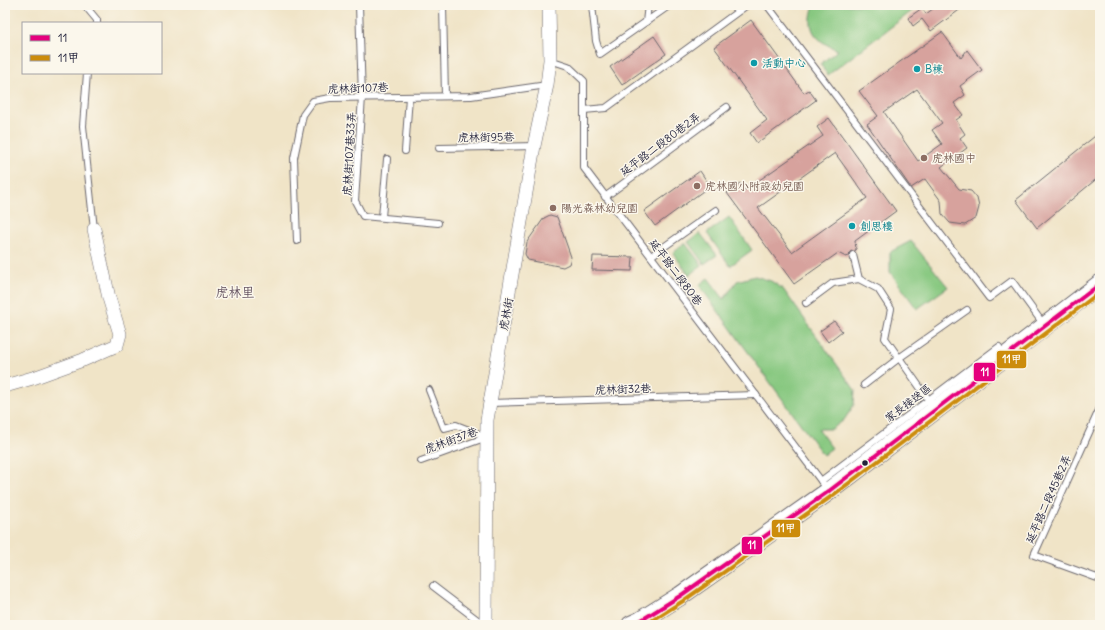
<svg xmlns="http://www.w3.org/2000/svg" width="1105" height="630" viewBox="0 0 1105 630" font-family="Delius,'LXGW WenKai TC',sans-serif">
<rect width="100%" height="100%" fill="#fbf7ec"/>
<filter id="ink" filterUnits="userSpaceOnUse"><feTurbulence type="fractalNoise" baseFrequency=".025" numOctaves="2"/><feDisplacementMap in="SourceGraphic" scale="8" xChannelSelector="R" yChannelSelector="G"/><feConvolveMatrix kernelMatrix="1 2 1 2 8 2 1 2 1" color-interpolation-filters="sRGB"/></filter>
<filter id="wash" filterUnits="userSpaceOnUse"><feTurbulence type="fractalNoise" baseFrequency=".012" numOctaves="4" result="noise"/><feDisplacementMap in="SourceGraphic" scale="16" xChannelSelector="R" yChannelSelector="G"/><feGaussianBlur stdDeviation="0.9" result="paint"/><feColorMatrix in="noise" values="0 0 0 0 0 0 0 0 0 0 0 0 0 0 0 0 0 1.4 0 .05"/><feComposite in="paint" operator="in"/></filter>
<g filter="url(#wash)">
<rect width="100%" height="100%" fill="#f0e4c7"/>
<g fill="#87c880" stroke="#54755e">
<path d="M814 5H920L828 75 820 64 838 50C816 41 805 30 814 5Z"/>
<path d="M729 217 752 250 730 266 707 233Z"/>
<path d="M700 233 717 255 704 264 688 242Z"/>
<path d="M911 241 948 287 917 309 890 272V252Z"/>
<path d="M685 243 702 265 689 275 673 253Z"/>
<path d="M755 276 771 281 783 289 855 390 854 405 844 420 832 429H818L832 448 823 455 699 285 708 278 724 299 737 281Z"/>
</g>
<g id="blocks">
<g fill="#d7a29d" fill-rule="evenodd">
<path d="M938 5H966L931 31 922 19 913 26 908 18 922 8 926 14Z"/>
<path d="M751 20 804 93 809 90 816 100 757 143 750 133 767 120 714 47Z"/>
<path d="M942 32 961 58 967 50 982 70 960 86 965 95 954 103 963 115 956 120 965 134 960 138 967 148 941 167 959 189 971 191 977 198 979 207 976 218 965 225 950 223 942 214 941 201 925 179 911 188 867 124 878 116 859 91ZM917 89 942 123 932 130 942 144 918 161 884 112Z"/>
<path d="M654 36 666 54 622 85 610 67Z"/>
<path d="M829 118 896 211 855 241 856 249 855 251H852L850 252 849 256 846 257 838 253 794 284 778 262 727 193 740 183 745 190 823 136 817 127ZM835 153 867 198 792 252 758 208Z"/>
<path d="M1100 132V176L1037 228 1016 200Z"/>
<path d="M700 171 710 186 655 226 644 211Z"/>
<path d="M550 215 557 217 571 257 569 264 563 267 528 260 525 254 527 242 544 218Z"/>
<path d="M593 256 633 257 632 271 592 270Z"/>
<path d="M834 321 842 331 828 342 820 331Z"/>
</g>
</g>
</g>
<g filter="url(#ink)">
<use href="#blocks" fill-opacity="0" stroke="#6a666c" stroke-width="1"/>
<g fill="none" stroke-linecap="round" stroke-linejoin="round">
<g stroke="#6a666c" stroke-width="8">
<g id="lane">
<path d="M87 5V8L97 20V23"/>
<path d="M359 5 362 97 355 201 363 216 438 223"/>
<path d="M443 5 445 96"/>
<path d="M592 5 596 41 600 54 670 5"/>
<path d="M767 5 989 298 1012 281 1044 325"/>
<path d="M646 22 648 5"/>
<path d="M550 60 568 66 584 81V168L828 490"/>
<path d="M87 73 83 126 94 229"/>
<path d="M584 110 606 108 747 5"/>
<path d="M439 148 534 146"/>
<path d="M405 151 409 97"/>
<path d="M605 197 727 107"/>
<path d="M382 217 387 159"/>
<path d="M297 241 294 158 303 115 313 101 330 98 471 96 547 85"/>
<path d="M853 255 859 279 878 289 891 309 885 338 931 403"/>
<path d="M651 256 716 210"/>
<path d="M806 303 833 283 859 279"/>
<path d="M864 385 899 358 967 310"/>
<path d="M429 390 444 428 456 425 487 437"/>
<path d="M490 403 756 395"/>
<path d="M1100 408 1034 555 1100 579"/>
<path d="M421 461 487 437"/>
<path d="M821 481 999 347 1005 355"/>
<path d="M433 586 484 625"/>
</g>
</g>
<g stroke="#6a666c" stroke-width="14">
<g id="street">
<path d="M5 386 36 377 83 360 117 345 120 334 109 298 94 229"/>
<path d="M486 625 487 420 534 146 547 85 550 60 549 5"/>
</g>
</g>
<g stroke="#6a666c" stroke-width="20">
<path id="secondary" d="M631 625 640 621 680 596 829 491 1100 284"/>
</g>
<use href="#lane" stroke="#fff" stroke-width="6"/>
<use href="#street" stroke="#fff" stroke-width="13"/>
<use href="#secondary" stroke="#fff" stroke-width="18"/>
<g stroke="#fbf7ec" stroke-width="7">
<path id="bus-1" d="M631 625 640 621 680 596 829 491 1100 284"/>
</g>
<g stroke="#fbf7ec" stroke-width="7">
<path id="bus-2" d="M645 625 683 601 832 496 1100 292"/>
</g>
<use href="#bus-1" stroke="#e5007d" stroke-width="4"/>
<use href="#bus-2" stroke="#cc8c0c" stroke-width="4"/>
</g>
</g>
<g fill="#0f9aa8" stroke="#fbf7ec" stroke-width="1.5">
<circle cx="754" cy="63" r="4"/>
<circle cx="917" cy="69" r="4"/>
<circle cx="852" cy="226" r="4"/>
</g>
<g fill="#8d6e63" stroke="#fbf7ec" stroke-width="1.5">
<circle cx="924" cy="158" r="4"/>
<circle cx="697" cy="186" r="4"/>
<circle cx="553" cy="208" r="4"/>
</g>
<circle fill="#22223b" stroke="#fbf7ec" stroke-width="1.5" cx="865" cy="463" r="3.5"/>
<g text-anchor="middle" stroke-width="3" stroke-linejoin="round" paint-order="stroke">
<g font-size="11" fill="#0d838f" stroke="#fbf7ec" text-anchor="start">
<text x="762" y="67">活動中心</text>
<text x="925" y="73">B棟</text>
<text x="860" y="230">創思樓</text>
</g>
<g font-size="11" fill="#22223b" stroke="#fbf7ec">
<text transform="translate(358 88) rotate(-2)" y="4">虎林街107巷</text>
<text transform="translate(486 137) rotate(-1)" y="4">虎林街95巷</text>
<text transform="translate(660 144) rotate(-37)" y="4">延平路二段80巷2弄</text>
<text transform="translate(349 154) rotate(-87)" y="4">虎林街107巷33弄</text>
<text transform="translate(676 272) rotate(53)" y="4">延平路二段80巷</text>
<text transform="translate(506 314) rotate(-80)" y="4">虎林街</text>
<text transform="translate(623 389) rotate(-2)" y="4">虎林街32巷</text>
<text transform="translate(908 403) rotate(-37)" y="4">家長接送區</text>
<text transform="translate(451 440) rotate(-20)" y="4">虎林街37巷</text>
<text transform="translate(1048 499) rotate(-66)" y="4">延平路二段45巷2弄</text>
</g>
<g font-size="11" fill="#785e54" stroke="#fbf7ec" text-anchor="start">
<text x="932" y="162">虎林國中</text>
<text x="705" y="190">虎林國小附設幼兒園</text>
<text x="561" y="212">陽光森林幼兒園</text>
</g>
<g font-size="13" fill="#614f5d" stroke="#fbf7ec">
<text x="235" y="297">虎林里</text>
</g>
</g>
<g stroke="#fbf7ec" stroke-width="1.5">
<rect x="996" y="350" width="31" height="19" rx="4" fill="#cc8c0c"/>
<rect x="973" y="362" width="23" height="20" rx="4" fill="#e5007d"/>
<rect x="771" y="519" width="30" height="19" rx="4" fill="#cc8c0c"/>
<rect x="741" y="536" width="22" height="19" rx="4" fill="#e5007d"/>
</g>
<g font-size="11" text-anchor="middle" font-weight="bold" fill="#fff">
<text x="1012" y="363">11甲</text>
<text x="985" y="376">11</text>
<text x="786" y="532">11甲</text>
<text x="752" y="549">11</text>
</g>
<rect width="1105" height="630" fill="none" stroke="#fbf7ec" stroke-width="20"/>
<rect x="22" y="22" width="140" height="52" fill="#fbf7ec" stroke="#a4a2a5"/>
<rect x="30" y="35" width="20" height="6" fill="#e5007d" stroke="#a4a2a5"/>
<text x="58" y="42" font-size="12" fill="#22223b">11</text>
<rect x="30" y="55" width="20" height="6" fill="#cc8c0c" stroke="#a4a2a5"/>
<text x="58" y="62" font-size="12" fill="#22223b">11甲</text>
</svg>
